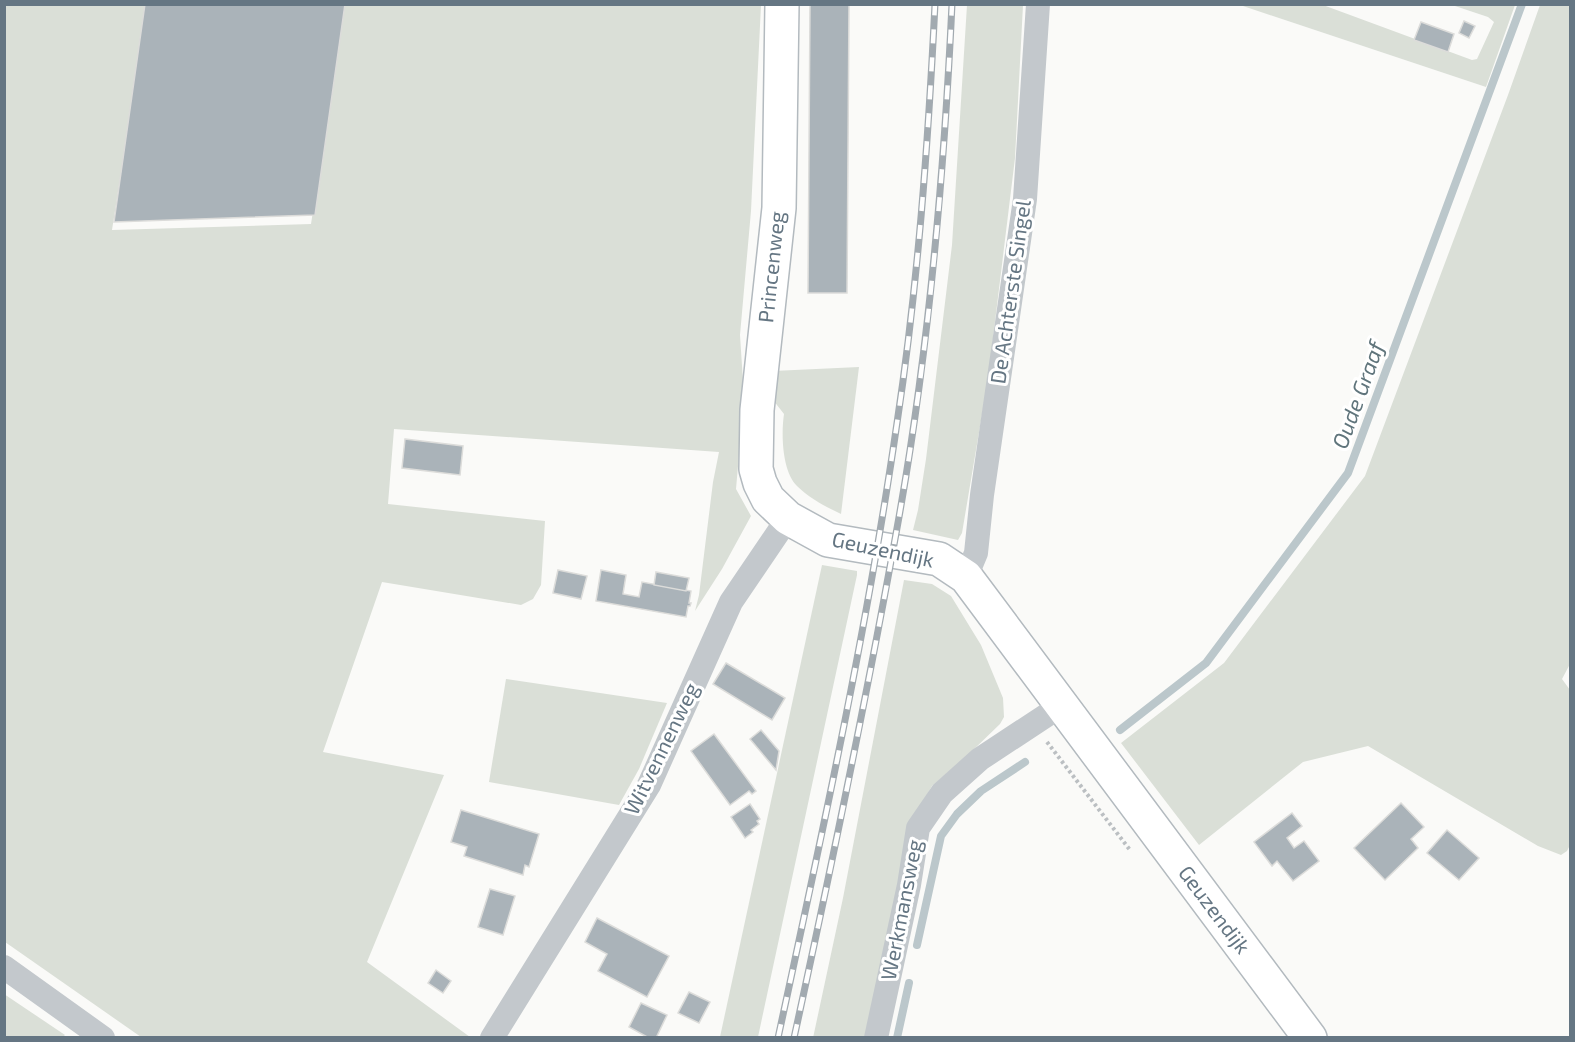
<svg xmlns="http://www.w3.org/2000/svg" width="1575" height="1042" viewBox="0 0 1575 1042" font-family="'Exo 2',sans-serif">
<rect width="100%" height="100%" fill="#fafaf8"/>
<g fill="#dadfd7">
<path d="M5 5H147L112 230 311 224 345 5H761L751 211 740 335 744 397 736 489 751 516 722 569 695 611 699 595 713 482 719 452 394 429 388 504 545 521 541 585 533 599 521 605 382 582 323 752 444 775 367 962 470 1037H141L5 942Z"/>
<path d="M967 5H1023L1015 158 988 379 962 533 958 540 913 530 918 510 926 459 952 245Z"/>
<path d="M1240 5H1323L1472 60 1477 59 1494 22 1488 17 1452 5H1515L1486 87Z"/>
<path d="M1540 5H1570V664L1562 679 1570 690V845L1567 851 1561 855 1538 846 1368 746 1303 762 1199 845 1121 743 1224 663 1365 476 1508 95Z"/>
<path d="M859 367 841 514C826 507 809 498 797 486 782 471 781 434 784 414L770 396 773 371Z"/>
<path d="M822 565 857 571V575L758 1037H720Z"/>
<path d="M904 580 932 584 951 596 981 645 1003 698 1004 717 1000 724 970 753 932 786 912 821 865 1037 813 1038 843 898Z"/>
<path d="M506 679 667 703 639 769 619 805 489 782Z"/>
<path d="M4 994 65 1035 63 1037H5Z"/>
</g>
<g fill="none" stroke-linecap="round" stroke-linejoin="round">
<g stroke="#bbc7cb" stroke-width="8">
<path d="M1120 730 1206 663 1348 473 1522 4"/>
<path d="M917 945 941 836 957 814 981 791 1025 762"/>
<path d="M897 1038 909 983"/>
</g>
</g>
<g fill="#aab3b9" stroke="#dcdcda" stroke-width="1.5">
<path d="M145 4H345L315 215 114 222Z"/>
<path d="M810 4H849L847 293H808Z"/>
<path d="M1464 21 1475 26 1469 38 1459 33Z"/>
<path d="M1421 22 1454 34 1448 52 1414 40Z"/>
<path d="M405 439 463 446 460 475 402 468Z"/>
<path d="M558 570 587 576 581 599 553 593Z"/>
<path d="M601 570 626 575 623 594 639 597 642 582 691 591 689 603H691L690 606H688L686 617 596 601Z"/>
<path d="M656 572 689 578 686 591 654 585Z"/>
<path d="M726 663 785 698 772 720 713 684Z"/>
<path d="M761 730 779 751 776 770 750 739Z"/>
<path d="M714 734 756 791 752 794 749 791 730 805 691 751Z"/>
<path d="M1401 803 1424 827 1411 839 1418 848 1385 880 1354 848Z"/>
<path d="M750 804 760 819 757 821 759 824 751 830 753 832 745 838 731 817Z"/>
<path d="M461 810 539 834 529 867 525 865 523 875 464 856 467 847 451 842Z"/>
<path d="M1292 813 1302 826 1287 838 1294 848 1304 841 1319 861 1293 881 1277 861 1272 866 1254 842Z"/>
<path d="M1447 830 1479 858 1459 880 1427 853Z"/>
<path d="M490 889 515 896 503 935 478 927Z"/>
<path d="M597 918 669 956 647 997 598 971 607 954 585 942Z"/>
<path d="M436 970 451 981 443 993 428 983Z"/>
<path d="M689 992 710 1002 699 1023 678 1013Z"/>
<path d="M641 1003 667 1015 656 1038H649L629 1027Z"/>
</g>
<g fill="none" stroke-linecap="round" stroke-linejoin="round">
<g stroke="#b3babf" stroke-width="36">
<path id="secondary" d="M782 4 779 208 757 410 756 469 760 483 768 499 788 518 828 540 939 559 966 577 1310 1038"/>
</g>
<path stroke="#bbbfc2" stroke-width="4" stroke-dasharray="3 3" stroke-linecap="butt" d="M1047 742 1130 850"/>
<g stroke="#c3c8cc" stroke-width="24">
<path d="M966 577 976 553 982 495 1025 199 1038 4"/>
<path d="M4 967 103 1038"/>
<path d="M492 1038 649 785 731 602 788 518"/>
<path d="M876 1038 909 885 918 828 942 793 980 759 1062 705"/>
</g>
<use href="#secondary" stroke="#fff" stroke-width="33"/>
<g stroke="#a2aab0" stroke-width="7">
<g id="rail">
<path d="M778 1038C822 834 867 630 897 423 918 284 928 145 935 4"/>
<path d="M794 1038C832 864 868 691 899 517 929 348 944 176 952 4"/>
</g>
</g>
<use href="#rail" stroke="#fff" stroke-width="4.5" stroke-dasharray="14" stroke-linecap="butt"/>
</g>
<g text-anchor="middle" stroke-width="6" stroke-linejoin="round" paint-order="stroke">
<g font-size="21" fill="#657683" stroke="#fff">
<text transform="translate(772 267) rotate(-84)" y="7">Princenweg</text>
<text transform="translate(1011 292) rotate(-82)" y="7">De Achterste Singel</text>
<text transform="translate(883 550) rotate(12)" y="7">Geuzendijk</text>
<text transform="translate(662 749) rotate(-64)" y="7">Witvennenweg</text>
<text transform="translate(902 910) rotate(-79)" y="7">Werkmansweg</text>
<text transform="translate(1214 910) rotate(53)" y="7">Geuzendijk</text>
</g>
<g font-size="22" font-style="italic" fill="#60757c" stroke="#fff">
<text transform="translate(1358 395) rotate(-70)" y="8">Oude Graaf</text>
</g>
</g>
<rect width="1575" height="1042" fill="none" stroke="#657683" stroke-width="12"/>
</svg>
